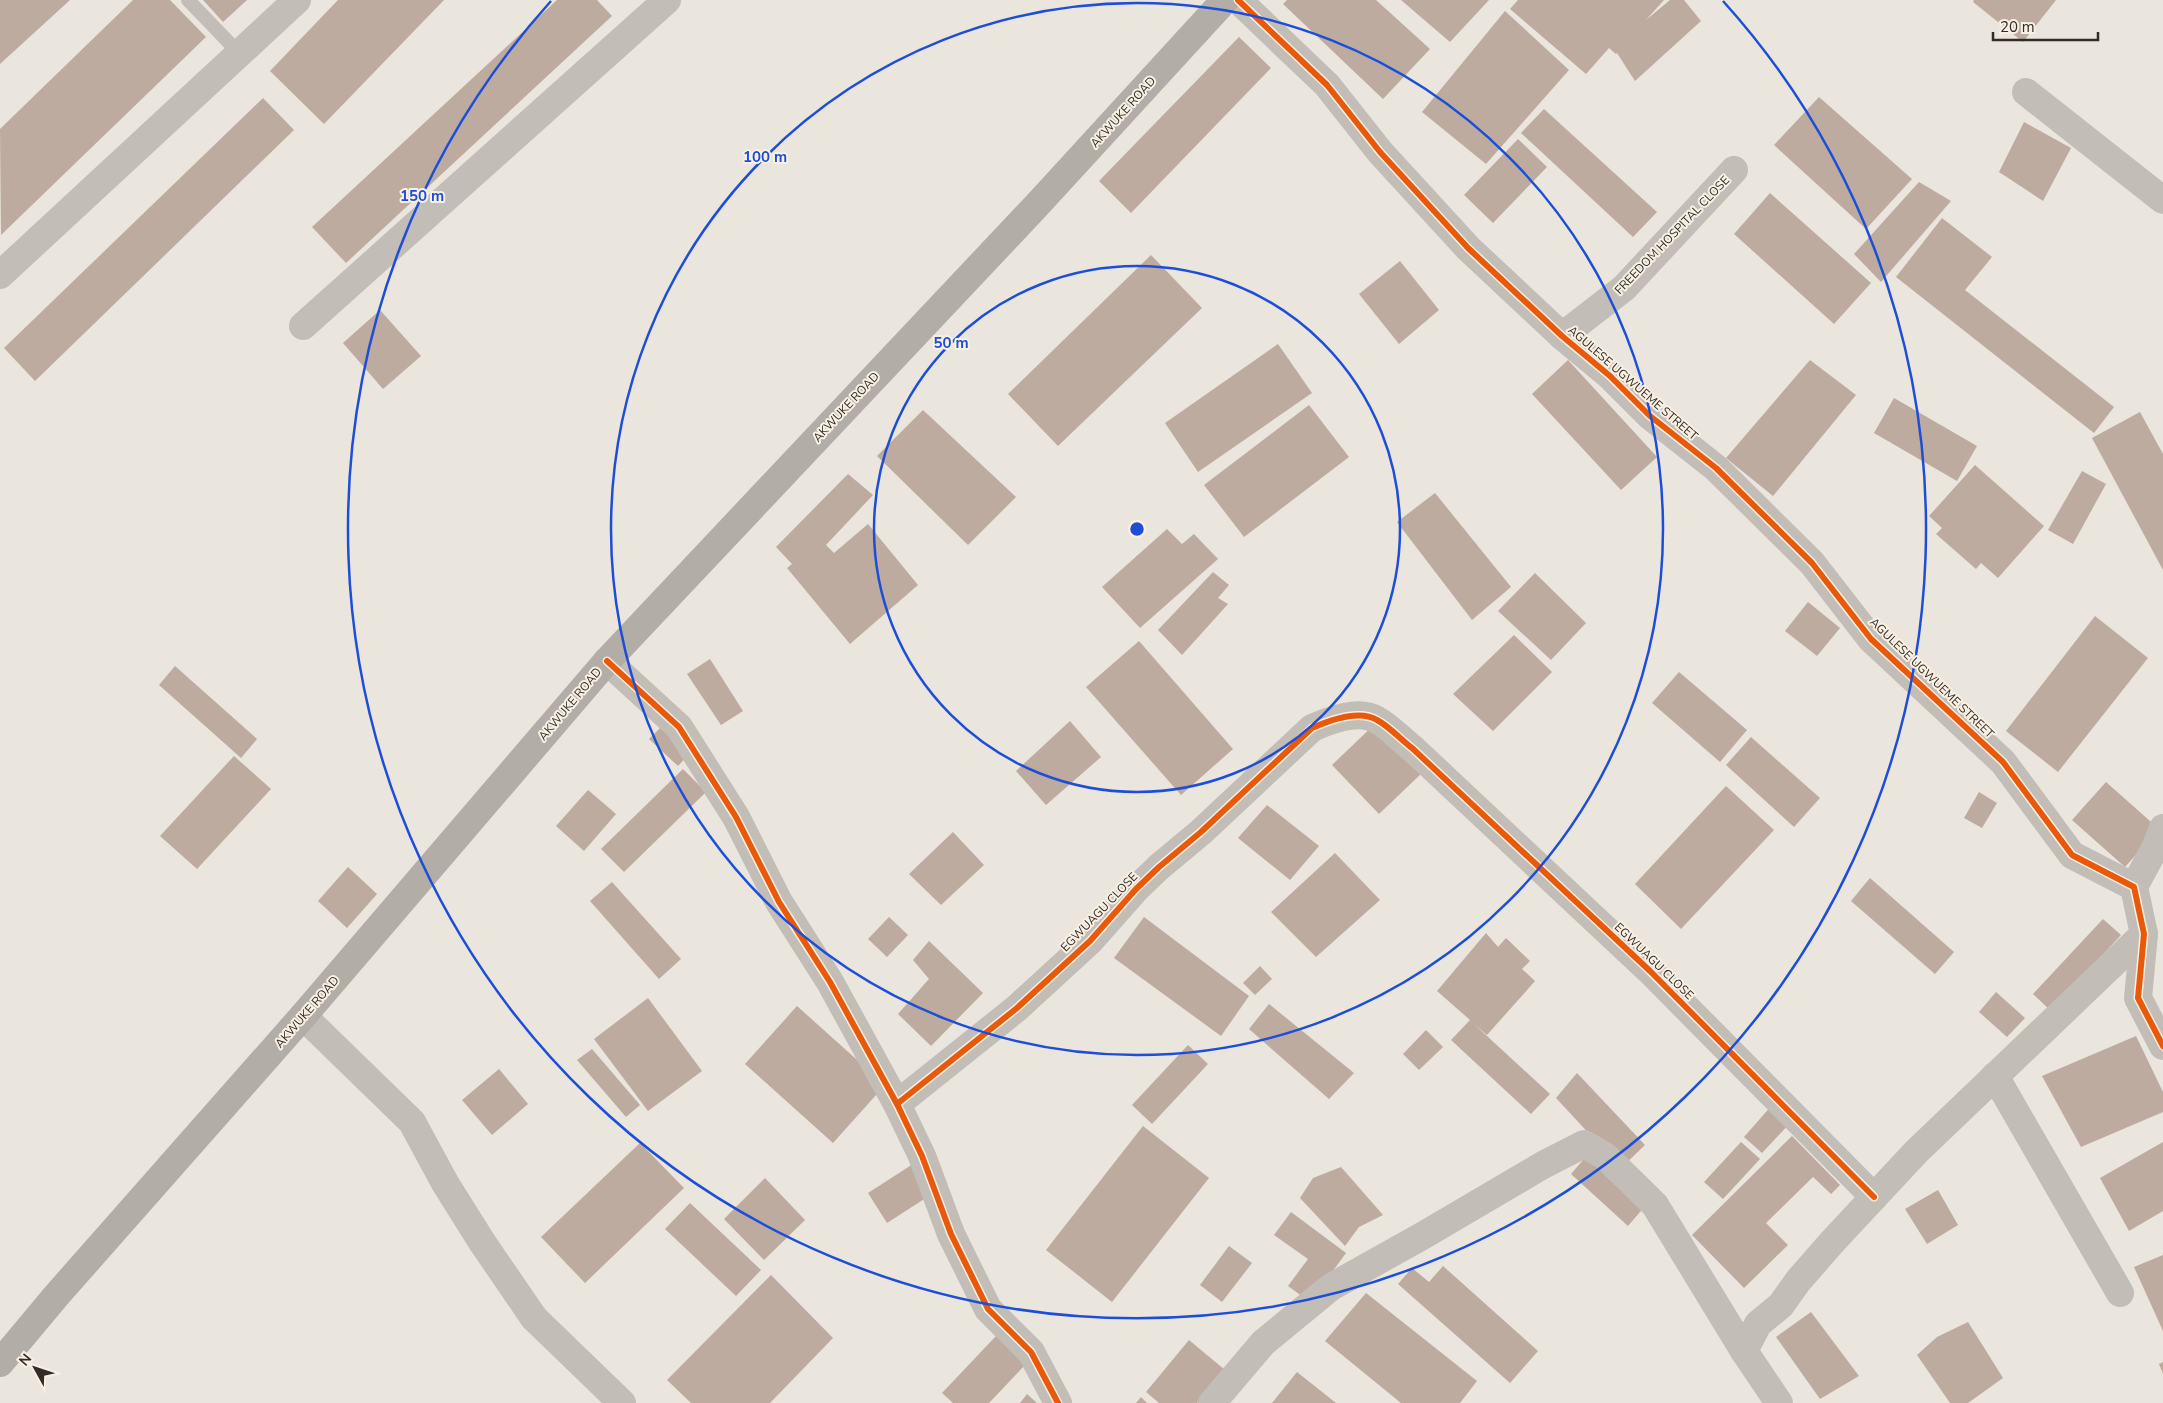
<svg xmlns="http://www.w3.org/2000/svg" width="2163" height="1403" viewBox="0 0 2163 1403" font-family="'Nunito Sans',sans-serif">
<rect width="100%" height="100%" fill="#eae5dd"/>
<g fill="#bdab9f">
<path d="M0 0H70L0 64Z"/>
<path d="M133 0H170L206 37 1 235 0 129Z"/>
<path d="M203 0H247L223 22Z"/>
<path d="M338 0H444L324 124 270 71Z"/>
<path d="M557 0H597L612 16 346 263 312 227Z"/>
<path d="M1287 0H1376L1430 49 1383 99 1283 4Z"/>
<path d="M1401 0H1489L1450 42Z"/>
<path d="M1518 0H1664L1646 20 1670 0H1684L1701 21 1635 81 1617 53 1616 54 1609 48 1586 74 1510 9Z"/>
<path d="M1974 0H2056L2023 42 1973 2Z"/>
<path d="M1505 11 1569 70 1486 164 1422 112Z"/>
<path d="M1239 37 1271 68 1131 213 1099 181Z"/>
<path d="M1819 97 1912 179 1866 229 1774 145Z"/>
<path d="M263 98 294 130 35 381 4 348Z"/>
<path d="M1544 109 1657 212 1633 237 1521 133Z"/>
<path d="M2024 122 2071 148 2043 201 1999 172Z"/>
<path d="M1518 139 1547 167 1493 223 1464 195Z"/>
<path d="M1919 182 1951 201 1881 282 1854 254Z"/>
<path d="M1770 193 1871 283 1834 324 1734 234Z"/>
<path d="M1942 218 1992 257 1965 290 2114 407 2094 433 1896 277Z"/>
<path d="M1151 255 1202 308 1058 446 1008 394Z"/>
<path d="M1400 261 1439 310 1399 344 1359 294Z"/>
<path d="M380 310 421 356 383 389 343 343Z"/>
<path d="M1278 344 1312 393 1198 472 1165 423Z"/>
<path d="M1568 360 1657 457 1621 490 1532 394Z"/>
<path d="M1810 360 1856 395 1773 496 1726 458Z"/>
<path d="M1894 398 1977 446 1957 481 1874 433Z"/>
<path d="M1309 405 1349 457 1244 537 1204 485Z"/>
<path d="M923 410 1016 497 968 545 877 456Z"/>
<path d="M2140 412 2163 454V570L2092 438Z"/>
<path d="M1975 465 2044 526 1998 578 1981 563 1976 569 1936 534 1942 528 1929 516Z"/>
<path d="M2082 471 2106 484 2073 544 2048 530Z"/>
<path d="M848 474 873 495 826 545 834 553 868 524 918 585 850 644 787 568 792 564 776 547Z"/>
<path d="M1435 493 1511 587 1472 620 1397 522Z"/>
<path d="M1167 529 1182 544 1194 534 1218 559 1140 628 1102 587Z"/>
<path d="M1213 572 1229 585 1218 598 1228 604 1182 655 1158 630Z"/>
<path d="M1535 573 1586 623 1551 660 1498 611Z"/>
<path d="M1808 602 1840 628 1817 656 1785 631Z"/>
<path d="M2095 616 2148 658 2058 772 2006 731Z"/>
<path d="M1514 635 1552 672 1493 731 1453 694Z"/>
<path d="M1139 641 1233 749 1181 795 1086 687Z"/>
<path d="M710 659 743 711 721 725 687 674Z"/>
<path d="M175 666 257 739 241 758 159 685Z"/>
<path d="M1679 672 1747 730 1720 762 1652 703Z"/>
<path d="M1070 721 1101 757 1046 805 1016 771Z"/>
<path d="M1377 722 1424 771 1379 814 1332 765Z"/>
<path d="M662 726 691 752 678 766 649 739Z"/>
<path d="M1751 737 1820 798 1794 827 1726 765Z"/>
<path d="M234 756 271 789 197 869 160 836Z"/>
<path d="M683 769 706 792 624 872 601 849Z"/>
<path d="M2106 782 2159 829 2125 867 2072 820Z"/>
<path d="M1726 786 1774 830 1681 929 1635 884Z"/>
<path d="M588 790 616 814 584 851 556 826Z"/>
<path d="M1979 792 1997 803 1982 828 1964 818Z"/>
<path d="M1267 805 1319 846 1290 880 1238 838Z"/>
<path d="M953 832 984 865 941 905 909 874Z"/>
<path d="M1335 853 1380 900 1316 957 1271 912Z"/>
<path d="M348 867 377 894 347 928 318 901Z"/>
<path d="M1870 878 1954 952 1935 974 1851 901Z"/>
<path d="M612 882 681 959 659 979 590 901Z"/>
<path d="M889 917 908 935 887 957 868 939Z"/>
<path d="M1144 917 1249 996 1221 1036 1114 958Z"/>
<path d="M2103 919 2121 935 2051 1011 2033 994Z"/>
<path d="M1486 933 1498 947 1506 938 1530 961 1522 969 1535 981 1487 1035 1474 1024 1550 1094 1531 1114 1451 1040 1470 1020 1437 991Z"/>
<path d="M929 941 983 993 931 1046 898 1014 929 979 913 960Z"/>
<path d="M1260 966 1272 979 1255 995 1243 983Z"/>
<path d="M1996 992 2025 1018 2007 1037 1979 1012Z"/>
<path d="M648 998 702 1071 648 1111 594 1039Z"/>
<path d="M1269 1004 1354 1073 1329 1099 1249 1029Z"/>
<path d="M797 1006 885 1085 833 1143 745 1064Z"/>
<path d="M1426 1030 1443 1047 1419 1070 1403 1054Z"/>
<path d="M2136 1036 2163 1092V1112L2081 1147 2042 1076Z"/>
<path d="M1188 1045 1208 1064 1152 1124 1132 1105Z"/>
<path d="M592 1049 640 1105 626 1117 577 1060Z"/>
<path d="M499 1069 528 1104 492 1135 462 1100Z"/>
<path d="M1577 1073 1645 1145 1621 1168 1556 1098Z"/>
<path d="M1773 1104 1792 1121 1762 1153 1744 1137Z"/>
<path d="M1143 1126 1209 1178 1112 1302 1046 1250Z"/>
<path d="M1792 1136 1840 1185 1831 1194 1813 1177 1766 1223 1788 1245 1744 1288 1692 1235Z"/>
<path d="M1741 1142 1760 1159 1723 1199 1704 1182Z"/>
<path d="M2163 1142V1211L2129 1231 2100 1178Z"/>
<path d="M640 1143 684 1188 585 1283 541 1237Z"/>
<path d="M1589 1153 1646 1205 1628 1226 1571 1174Z"/>
<path d="M913 1164 932 1194 887 1223 868 1193Z"/>
<path d="M1341 1167 1383 1215 1359 1227 1345 1246 1300 1198 1313 1178Z"/>
<path d="M765 1178 805 1220 764 1260 724 1219Z"/>
<path d="M1938 1190 1958 1225 1927 1244 1905 1209Z"/>
<path d="M690 1203 761 1270 736 1296 665 1229Z"/>
<path d="M1291 1212 1346 1253 1310 1302 1288 1286 1308 1259 1274 1235Z"/>
<path d="M1229 1246 1252 1263 1222 1302 1200 1285Z"/>
<path d="M2163 1255V1331L2134 1267Z"/>
<path d="M1443 1266 1538 1351 1510 1383 1398 1284 1412 1268 1429 1282Z"/>
<path d="M771 1275 833 1338 770 1403H691L667 1380Z"/>
<path d="M1366 1293 1477 1381 1460 1403H1401L1325 1341Z"/>
<path d="M1811 1312 1859 1376 1820 1399 1776 1337Z"/>
<path d="M1968 1322 2003 1378 1968 1403H1950L1917 1355 1937 1337Z"/>
<path d="M996 1336 1026 1364 989 1403H953L942 1393Z"/>
<path d="M1189 1340 1225 1370 1197 1403H1159L1146 1392Z"/>
<path d="M2163 1362V1374L2159 1364Z"/>
<path d="M1297 1372 1336 1403H1272Z"/>
<path d="M1027 1394 1037 1403H1020Z"/>
<path d="M1141 1397 1147 1403H1136Z"/>
</g>
<g fill="none" stroke-linecap="round" stroke-linejoin="round">
<path stroke="#c2bdb6" stroke-width="14" d="M188 0 240 54"/>
<g stroke="#c2bdb6" stroke-width="28">
<path d="M1238 0 1327 85 1380 152 1468 248 1562 336 1610 376 1650 416 1716 468 1812 563 1871 639 2003 762 2072 855 2134 887 2144 934 2138 998 2163 1046"/>
<path d="M2026 92 2163 200"/>
<path d="M0 275 297 0"/>
<path d="M303 326 667 0"/>
<path d="M1562 336 1624 288 1734 170"/>
<path d="M607 661 679 727 736 817 779 902 830 982 897 1104 922 1156 951 1234 988 1309 1031 1352 1058 1403"/>
<path d="M2134 887 2156 846 2163 828"/>
<path d="M303 1016 412 1122 445 1183 482 1242 534 1318 622 1403"/>
<path d="M1995 1076 2120 1293"/>
<path d="M897 1104 1017 1008 1090 941 1136 889 1159 867 1201 832 1312 728C1330 720 1359 709 1377 720 1390 727 1400 739 1412 748L1650 971 1874 1197"/>
<path d="M1212 1403 1263 1343 1331 1287 1424 1235 1543 1165 1584 1144 1605 1156 1655 1205 1744 1351"/>
<path d="M1779 1403 1744 1351 1758 1324 1781 1305 1798 1281 1833 1241 1916 1152 2144 934"/>
</g>
<path stroke="#b3ada7" stroke-width="28" d="M0 1363 56 1296 303 1016 607 661 1038 204 1225 0"/>
<g stroke="#f8f0e3" stroke-width="9">
<g id="cycleway">
<path d="M1238 0 1327 85 1380 152 1468 248 1562 336 1610 376 1650 416 1716 468 1812 563 1871 639 2003 762 2072 855 2134 887 2144 934 2138 998 2163 1046"/>
<path d="M607 661 679 727 736 817 779 902 830 982 897 1104 922 1156 951 1234 988 1309 1031 1352 1058 1403"/>
<path d="M897 1104 1017 1008 1090 941 1136 889 1159 867 1201 832 1312 728C1330 720 1359 709 1377 720 1390 727 1400 739 1412 748L1650 971 1874 1197"/>
</g>
</g>
<use href="#cycleway" stroke="#e8590c" stroke-width="6"/>
</g>
<g fill="none" stroke="#1d4ed8" stroke-width="2.5">
<circle cx="1137" cy="529" r="263"/>
<circle cx="1137" cy="529" r="526"/>
<path d="M1723 1A789 789 0 1 1 551 1"/>
</g>
<g text-anchor="middle" stroke-width="4" stroke-linejoin="round" paint-order="stroke">
<g font-size="12" fill="#332b25" stroke="#f8f0e3">
<text transform="translate(1123 112) rotate(-48)" y="4">AKWUKE ROAD</text>
<text transform="translate(1672 235) rotate(-46)" y="4">FREEDOM HOSPITAL CLOSE</text>
<text transform="translate(1633 383) rotate(41)" y="4">AGULESE UGWUEME STREET</text>
<text transform="translate(846 407) rotate(-47)" y="4">AKWUKE ROAD</text>
<text transform="translate(1932 678) rotate(44)" y="4">AGULESE UGWUEME STREET</text>
<text transform="translate(570 704) rotate(-50)" y="4">AKWUKE ROAD</text>
<text transform="translate(1099 912) rotate(-46)" y="4">EGWUAGU CLOSE</text>
<text transform="translate(1654 961) rotate(44)" y="4">EGWUAGU CLOSE</text>
<text transform="translate(307 1012) rotate(-49)" y="4">AKWUKE ROAD</text>
</g>
</g>
<circle cx="1137" cy="529" r="8" fill="#1d4ed8" stroke="#f8f0e3" stroke-width="2.5"/>
<g font-size="15" text-anchor="middle" font-weight="bold" fill="#1d4ed8" stroke="#f8f0e3" stroke-width="4" stroke-linejoin="round" paint-order="stroke">
<text x="765" y="162">100 m</text>
<text x="422" y="201">150 m</text>
<text x="951" y="348">50 m</text>
</g>
<g transform="translate(35 1368) rotate(310)" stroke="#f8f0e3" stroke-width="4" paint-order="stroke">
<path d="M0-4L9 19L0 12L-9 19Z" fill="#332b25"/>
<text y="-8" font-size="14" font-weight="bold" text-anchor="middle" fill="#332b25">N</text>
</g>
<path d="M1993 32v8h105v-8" fill="none" stroke="#332b25" stroke-width="2.5"/>
<text x="2000" y="32" font-size="15" fill="#332b25" stroke="#f8f0e3" stroke-width="4" paint-order="stroke">20 m</text>
</svg>
